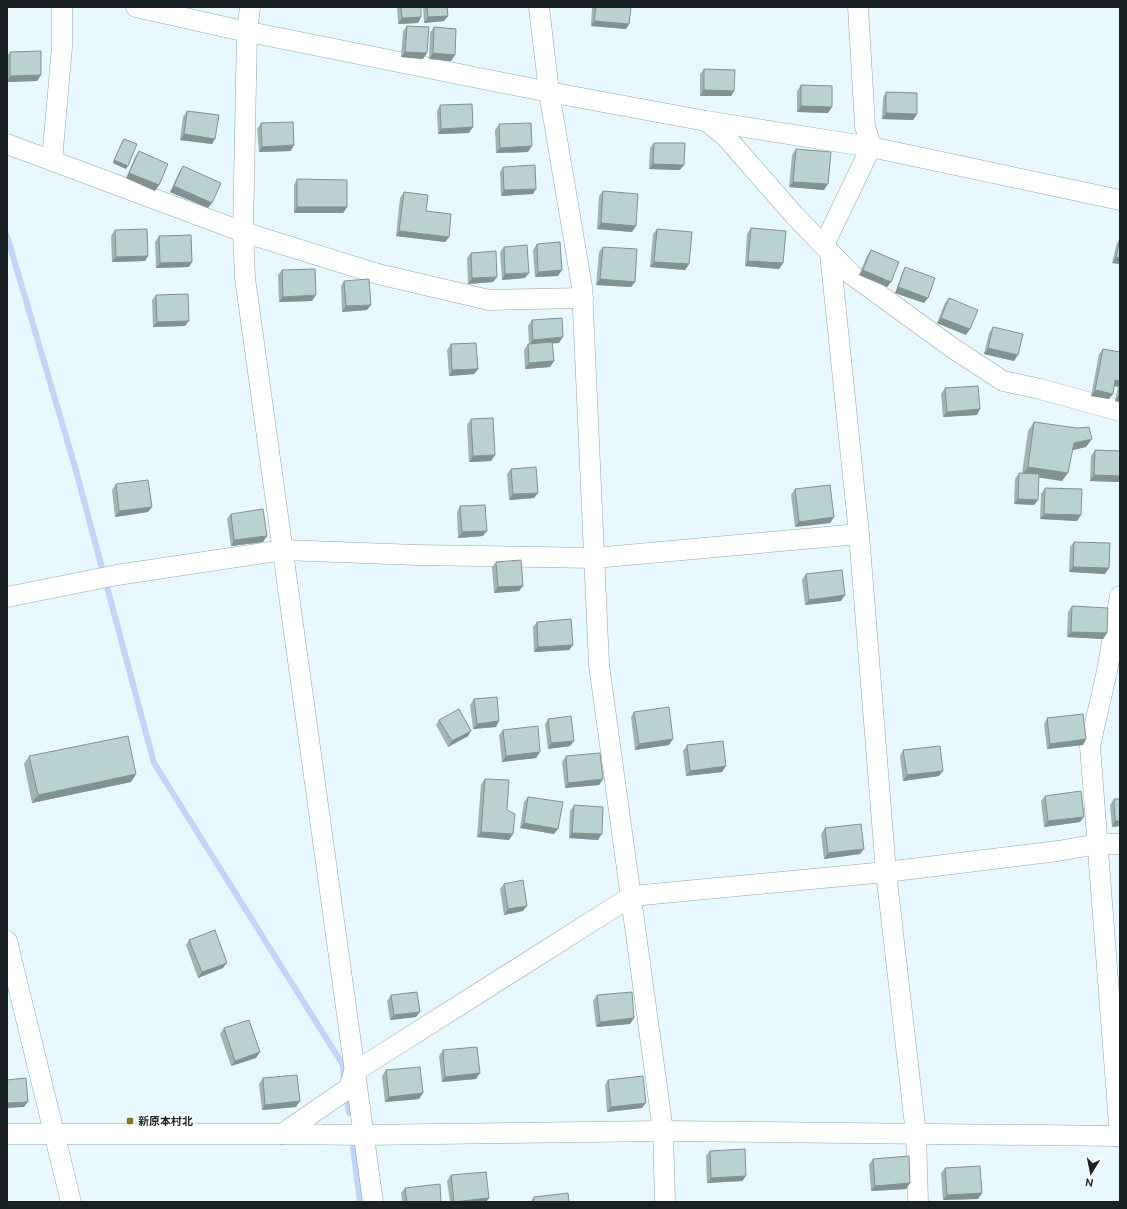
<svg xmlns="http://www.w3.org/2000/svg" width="1127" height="1209" viewBox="0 0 1127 1209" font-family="Ubuntu,'Noto Sans JP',sans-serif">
<rect width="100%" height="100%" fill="#e7f9ff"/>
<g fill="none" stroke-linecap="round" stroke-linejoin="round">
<g stroke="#c3d4f9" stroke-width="6">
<path d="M7 236 75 467 154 763 343 1065 344 1078"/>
<path d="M346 1093 349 1113"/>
<path d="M353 1148 360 1202"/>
</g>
<g stroke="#91a6ac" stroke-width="21">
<g id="minor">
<path d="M136 7 234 29 549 92 706 121 871 147 1120 200"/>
<path d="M250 7 247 32 243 232 245 278 373 1202"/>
<path d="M539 7 549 92 582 287 599 665 663 1131 665 1202"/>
<path d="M706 121 725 136 795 216 852 275 954 349 1003 381 1040 389 1120 411"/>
<path d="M7 144 243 232 378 274 489 300 583 298"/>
<path d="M52 160 62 47V7"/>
<path d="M824 245 871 147 865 126 858 7"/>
<path d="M830 253 859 534 886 872 916 1134 918 1202"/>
<path d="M1120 596 1107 671 1090 746 1120 1137"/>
<path d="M7 597 117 575 283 550 417 555 594 558 859 534"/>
<path d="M7 941 71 1202"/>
<path d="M7 1134H282L363 1135 663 1131 1120 1136"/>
<path d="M282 1134 349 1088 354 1072 632 896 886 872 1058 851 1098 844H1120"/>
</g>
</g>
<use href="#minor" stroke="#fff" stroke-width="20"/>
</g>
<g fill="#9fb4b3">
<path d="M397 7H421V17L418 23 398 24Z"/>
<path d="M423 7H447L448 16 444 21 424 23Z"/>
<path d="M592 7H631L629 24 626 29 591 26Z"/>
<path d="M407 26 423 59 401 57 403 31Z"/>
<path d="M434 27 455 55 451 61 429 59 430 33Z"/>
<path d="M10 52 37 81 7 82V56Z"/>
<path d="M704 69 734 91 731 96H700V74Z"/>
<path d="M801 85 828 113 797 112V91Z"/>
<path d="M886 92 917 114 913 120 882 119 883 98Z"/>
<path d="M440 105 469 133 438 134 437 111Z"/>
<path d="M187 111 215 139 212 144 180 140 183 117Z"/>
<path d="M261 123 291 151 259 152 257 129Z"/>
<path d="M499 124 528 152 496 153 495 130Z"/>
<path d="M124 139 126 169 113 163 122 141Z"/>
<path d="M654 143 680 170 649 169 650 148Z"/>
<path d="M796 149 824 190 789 187 792 155Z"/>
<path d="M139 151 155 191 126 178 135 157Z"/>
<path d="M183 166 208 208 170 192 179 172Z"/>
<path d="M503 167 533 194 501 196 500 172Z"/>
<path d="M297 179 347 207 343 213H294V185Z"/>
<path d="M603 191 632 232 597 229 599 196Z"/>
<path d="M404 192 426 211 449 237 445 242 396 236 400 198Z"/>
<path d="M751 228 783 263 779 269 745 266 747 234Z"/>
<path d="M657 229 689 264 685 270 650 267 653 234Z"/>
<path d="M115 230 148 256 145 261 112 262 111 236Z"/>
<path d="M159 236 189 267 156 268 155 242Z"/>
<path d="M1120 238V264L1112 263 1117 243Z"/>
<path d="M537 244 558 276 535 277 533 250Z"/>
<path d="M504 247 525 278 502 280 500 252Z"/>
<path d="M603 247 635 282 631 287 596 285 599 252Z"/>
<path d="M871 250 891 282 887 287 859 275 867 256Z"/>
<path d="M471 253 493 282 468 284 467 258Z"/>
<path d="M905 267 924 303 895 293 902 273Z"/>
<path d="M282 270 312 301 279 302 278 275Z"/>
<path d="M344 281 367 310 342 312 341 286Z"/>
<path d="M156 295 185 326 153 327 152 300Z"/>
<path d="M949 298 966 335 937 323 945 303Z"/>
<path d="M532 320 559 343H552L554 361 550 367 525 369 524 350 528 344H529L528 326Z"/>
<path d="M993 327 1014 361 984 354 989 333Z"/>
<path d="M451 344 478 369 474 374 449 376 447 350Z"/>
<path d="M1103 349 1120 352V402L1115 401 1118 387 1114 386 1109 399 1091 396 1099 354Z"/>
<path d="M945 388 980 409 977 415 943 417 941 394Z"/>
<path d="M471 419 495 455 491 461 469 462 467 425Z"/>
<path d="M1034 422 1086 447 1073 450 1062 481 1039 477 1038 500 1034 505 1014 504 1015 479 1019 473H1022L1028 431Z"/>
<path d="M1095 450 1120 451V482L1090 481 1091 456Z"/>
<path d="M511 469 534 498 509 500 507 474Z"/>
<path d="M116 484 148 512 115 517 112 490Z"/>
<path d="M1045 488 1077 521 1040 519 1041 494Z"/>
<path d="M795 489 834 517 830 523 795 527 791 495Z"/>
<path d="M460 506 483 536 458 538 457 512Z"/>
<path d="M231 514 263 542 231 546 227 519Z"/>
<path d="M1074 542 1105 574 1069 572 1070 547Z"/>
<path d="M496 562 523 586 519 591 494 593 492 567Z"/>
<path d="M806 574 841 601 805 605 802 580Z"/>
<path d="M1072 606 1107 633 1103 639 1067 637 1068 612Z"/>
<path d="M537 622 573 645 569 650 534 652 533 627Z"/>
<path d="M474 699 496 727 473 729 470 705Z"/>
<path d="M634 712 669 745 635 750 631 717Z"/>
<path d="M1047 718 1086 739 1083 745 1047 749 1044 724Z"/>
<path d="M548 719 570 746 548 749 545 724Z"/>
<path d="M439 720 468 736 448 747 436 725Z"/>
<path d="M503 730 540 752 536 758 502 762 499 735Z"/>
<path d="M687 745 722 772 686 776 683 751Z"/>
<path d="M903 750 939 776 903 781 900 756Z"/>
<path d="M29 756 136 774 131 782 32 803 24 764Z"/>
<path d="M566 756 603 779 599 785 565 788 562 762Z"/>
<path d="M485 779 507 810 513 834 509 840 477 837 481 784Z"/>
<path d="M1045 796 1080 822 1044 827 1041 801Z"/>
<path d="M528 797 554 834 520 828 524 802Z"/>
<path d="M1114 799H1120V826L1112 827 1110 805Z"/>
<path d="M574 805 598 840 569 838 570 811Z"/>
<path d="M825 828 860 854 824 859 821 834Z"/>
<path d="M504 884 523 911 504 915 500 889Z"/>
<path d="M189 940 223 968 198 978 186 945Z"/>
<path d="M391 995 416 1017 390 1020 387 1001Z"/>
<path d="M597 995 634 1018 630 1024 596 1027 593 1001Z"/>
<path d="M224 1028 256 1058 231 1066 220 1034Z"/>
<path d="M443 1050 476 1079 442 1082 439 1056Z"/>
<path d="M386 1070 423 1093 419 1099 385 1102 382 1076Z"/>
<path d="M263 1078 296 1107 262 1110 259 1084Z"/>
<path d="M608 1080 642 1108 607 1112 605 1085Z"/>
<path d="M710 1151 746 1176 742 1181 707 1183 706 1156Z"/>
<path d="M873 1159 910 1183 906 1189 871 1191 869 1164Z"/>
<path d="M945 1168 982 1193 978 1199 943 1200 941 1173Z"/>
<path d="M451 1175 489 1198 486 1202H450L447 1181Z"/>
<path d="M405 1188 441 1202H402L401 1193Z"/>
<path d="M534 1197 569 1202H530Z"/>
</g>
<g fill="#829292">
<path d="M448 16 444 21 424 23 428 17Z"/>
<path d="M421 17 418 23 398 24 402 18Z"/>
<path d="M594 21 629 24 626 29 591 26Z"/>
<path d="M405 52 427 53 423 59 401 57Z"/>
<path d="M433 53 455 55 451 61 429 59Z"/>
<path d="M41 75 37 81 7 82 10 76Z"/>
<path d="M704 90 734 91 731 96H700Z"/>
<path d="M801 106 832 107 828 113 797 112Z"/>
<path d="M886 113 917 114 913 120 882 119Z"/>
<path d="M473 127 469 133 438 134 441 129Z"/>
<path d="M184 134 215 139 212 144 180 140Z"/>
<path d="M294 145 291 151 259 152 262 147Z"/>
<path d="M532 146 528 152 496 153 500 148Z"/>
<path d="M114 160 128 166 126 169 113 163Z"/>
<path d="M653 164 684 165 680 170 649 169Z"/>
<path d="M129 173 159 185 155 191 126 178Z"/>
<path d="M793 182 828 184 824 190 789 187Z"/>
<path d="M174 186 212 203 208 208 170 192Z"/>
<path d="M536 189 533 194 501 196 504 190Z"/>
<path d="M297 207H347L343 213H294Z"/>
<path d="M601 223 636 226 632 232 597 229Z"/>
<path d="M399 231 449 237 445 242 396 236Z"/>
<path d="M148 256 145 261 112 262 116 257Z"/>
<path d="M1116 257 1120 258V264L1112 263Z"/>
<path d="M748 261 783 263 779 269 745 266Z"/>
<path d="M192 262 189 267 156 268 160 263Z"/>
<path d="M654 262 689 264 685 270 650 267Z"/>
<path d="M562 270 558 276 535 277 538 272Z"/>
<path d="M863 270 891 282 887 287 859 275Z"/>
<path d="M529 273 525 278 502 280 505 274Z"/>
<path d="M497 277 493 282 468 284 472 278Z"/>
<path d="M600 279 635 282 631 287 596 285Z"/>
<path d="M898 287 928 298 924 303 895 293Z"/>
<path d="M316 295 312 301 279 302 283 297Z"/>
<path d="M371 305 367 310 342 312 346 306Z"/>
<path d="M941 318 970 329 966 335 937 323Z"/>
<path d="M189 321 185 326 153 327 157 322Z"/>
<path d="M563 337 559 343 530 345 533 340Z"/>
<path d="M988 348 1018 355 1014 361 984 354Z"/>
<path d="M554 361 550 367 525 369 529 363Z"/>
<path d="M478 369 474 374 449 376 452 370Z"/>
<path d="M1115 380 1120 381V383L1118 387 1112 385Z"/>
<path d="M1095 390 1113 394 1109 399 1091 396Z"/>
<path d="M1119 395H1120V402L1115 401Z"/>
<path d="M980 409 977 415 943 417 947 412Z"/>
<path d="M1092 439 1086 447 1069 451 1074 443Z"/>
<path d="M495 455 491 461 469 462 473 456Z"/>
<path d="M1028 467 1068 473 1062 481 1022 475Z"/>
<path d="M1094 475 1120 476V482L1090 481Z"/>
<path d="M538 493 534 498 509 500 513 494Z"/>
<path d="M1018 499 1038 500 1034 505 1014 504Z"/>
<path d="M152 507 148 512 115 517 119 511Z"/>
<path d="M1044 514 1081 515 1077 521 1040 519Z"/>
<path d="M834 517 830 523 795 527 799 522Z"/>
<path d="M487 531 483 536 458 538 462 532Z"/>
<path d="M267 536 263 542 231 546 234 540Z"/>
<path d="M1073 567 1109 568 1105 574 1069 572Z"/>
<path d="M523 586 519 591 494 593 498 587Z"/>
<path d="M845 595 841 601 805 605 809 600Z"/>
<path d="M1071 632 1107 633 1103 639 1067 637Z"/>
<path d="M573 645 569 650 534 652 538 647Z"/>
<path d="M499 721 496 727 473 729 477 724Z"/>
<path d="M471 731 468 736 448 747 452 741Z"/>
<path d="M673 739 669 745 635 750 639 744Z"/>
<path d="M1086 739 1083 745 1047 749 1050 744Z"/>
<path d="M574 741 570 746 548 749 551 743Z"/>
<path d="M540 752 536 758 502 762 506 756Z"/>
<path d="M726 766 722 772 686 776 690 771Z"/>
<path d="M943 771 939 776 903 781 907 775Z"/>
<path d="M136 774 131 782 32 803 38 795Z"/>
<path d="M603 779 599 785 565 788 568 783Z"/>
<path d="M1084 817 1080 822 1044 827 1048 821Z"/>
<path d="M1115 821H1120V826L1112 827Z"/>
<path d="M524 823 558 829 554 834 520 828Z"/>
<path d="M481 832 513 834 509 840 477 837Z"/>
<path d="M572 833 602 834 598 840 569 838Z"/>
<path d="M864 849 860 854 824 859 828 853Z"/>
<path d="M527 906 523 911 504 915 508 909Z"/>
<path d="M227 963 223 968 198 978 202 972Z"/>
<path d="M420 1012 416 1017 390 1020 394 1015Z"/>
<path d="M634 1018 630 1024 596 1027 600 1022Z"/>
<path d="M260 1052 256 1058 231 1066 235 1061Z"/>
<path d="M480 1073 476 1079 442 1082 445 1077Z"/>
<path d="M423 1093 419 1099 385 1102 389 1097Z"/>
<path d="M300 1101 296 1107 262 1110 265 1105Z"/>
<path d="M28 1102 24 1107 7 1108V1103Z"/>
<path d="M646 1103 642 1108 607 1112 611 1107Z"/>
<path d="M746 1176 742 1181 707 1183 711 1178Z"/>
<path d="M910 1183 906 1189 871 1191 875 1186Z"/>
<path d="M982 1193 978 1199 943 1200 947 1195Z"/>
<path d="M489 1198 486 1202H454Z"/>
</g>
<g fill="#b9d1d0" stroke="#829292">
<path d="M401 7H421V17L402 18Z"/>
<path d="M427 7H447L448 16 428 17Z"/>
<path d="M596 7H631L629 24 594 21Z"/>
<path d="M407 26 429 27 427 53 405 52Z"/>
<path d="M434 27 456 29 455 55 433 53Z"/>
<path d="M41 51V75L10 76V52Z"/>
<path d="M704 69 735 70 734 91 704 90Z"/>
<path d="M801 85 832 86V107L801 106Z"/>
<path d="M886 92 917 93V114L886 113Z"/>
<path d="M472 104 473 127 441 129 440 105Z"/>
<path d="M187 111 219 115 215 139 184 134Z"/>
<path d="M293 122 294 145 262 147 261 123Z"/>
<path d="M531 123 532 146 500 148 499 124Z"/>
<path d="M124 139 137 144 128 166 114 160Z"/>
<path d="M654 143H685L684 165 653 164Z"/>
<path d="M796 149 831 152 828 184 793 182Z"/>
<path d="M139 151 168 164 159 185 129 173Z"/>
<path d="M535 165 536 189 504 190 503 167Z"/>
<path d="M183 166 221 183 212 203 174 186Z"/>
<path d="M297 179 347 180V207H297Z"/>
<path d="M603 191 638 194 636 226 601 223Z"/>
<path d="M404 192 428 195 426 211 451 214 449 237 399 231Z"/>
<path d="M751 228 786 231 783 263 748 261Z"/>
<path d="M147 229 148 256 116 257 115 230Z"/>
<path d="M657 229 692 232 689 264 654 262Z"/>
<path d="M191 235 192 262 160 263 159 236Z"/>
<path d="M1120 239V258L1116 257Z"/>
<path d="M560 242 562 270 538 272 537 244Z"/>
<path d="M527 245 529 273 505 274 504 247Z"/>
<path d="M603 247 637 249 635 282 600 279Z"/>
<path d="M871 250 899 262 891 282 863 270Z"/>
<path d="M496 251 497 277 472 278 471 253Z"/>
<path d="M905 267 935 278 928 298 898 287Z"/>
<path d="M315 269 316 295 283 297 282 270Z"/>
<path d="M369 279 371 305 346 306 344 281Z"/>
<path d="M188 294 189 321 157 322 156 295Z"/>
<path d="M949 298 978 310 970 329 941 318Z"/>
<path d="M562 318 563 337 533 340 532 320Z"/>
<path d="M993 327 1023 334 1018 355 988 348Z"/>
<path d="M552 342 554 361 529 363 528 344Z"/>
<path d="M476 343 478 369 452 370 451 344Z"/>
<path d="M1103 349 1120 352V381L1115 380 1113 394 1095 390Z"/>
<path d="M978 386 980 409 947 412 945 388Z"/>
<path d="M493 418 495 455 473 456 471 419Z"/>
<path d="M1034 422 1077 428 1089 427 1092 439 1074 443 1068 473 1028 467Z"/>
<path d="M1095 450 1120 451V476L1094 475Z"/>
<path d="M536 467 538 493 513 494 511 469Z"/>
<path d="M1019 473 1039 474 1038 500 1018 499Z"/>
<path d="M148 480 152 507 119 511 116 484Z"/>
<path d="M830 485 834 517 799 522 795 489Z"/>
<path d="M1045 488 1082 489 1081 515 1044 514Z"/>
<path d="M485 505 487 531 462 532 460 506Z"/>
<path d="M263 509 267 536 234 540 231 514Z"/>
<path d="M1074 542 1110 543 1109 568 1073 567Z"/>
<path d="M521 560 523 586 498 587 496 562Z"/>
<path d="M842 570 845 595 809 600 806 574Z"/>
<path d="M1072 606 1108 608 1107 633 1071 632Z"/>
<path d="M571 619 573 645 538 647 537 622Z"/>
<path d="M497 697 499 721 477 724 474 699Z"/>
<path d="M669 707 673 739 639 744 634 712Z"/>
<path d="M459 709 471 731 452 741 439 720Z"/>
<path d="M1083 714 1086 739 1050 744 1047 718Z"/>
<path d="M571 716 574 741 551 743 548 719Z"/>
<path d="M538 726 540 752 506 756 503 730Z"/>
<path d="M128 736 136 774 38 795 29 756Z"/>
<path d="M723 741 726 766 690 771 687 745Z"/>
<path d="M940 746 943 771 907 775 903 750Z"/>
<path d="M600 753 603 779 568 783 566 756Z"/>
<path d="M485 779 509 780 507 810 515 814 513 834 481 832Z"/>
<path d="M1081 791 1084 817 1048 821 1045 796Z"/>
<path d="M528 797 563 802 558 829 524 823Z"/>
<path d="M1114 799H1120V821H1115Z"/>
<path d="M574 805 603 807 602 834 572 833Z"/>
<path d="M861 824 864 849 828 853 825 828Z"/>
<path d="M523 880 527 906 508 909 504 884Z"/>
<path d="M215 930 227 963 202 972 189 940Z"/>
<path d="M417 992 420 1012 394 1015 391 995Z"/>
<path d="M632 992 634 1018 600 1022 597 995Z"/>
<path d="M249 1020 260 1052 235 1061 224 1028Z"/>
<path d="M477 1047 480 1073 445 1077 443 1050Z"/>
<path d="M420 1067 423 1093 389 1097 386 1070Z"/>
<path d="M297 1075 300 1101 265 1105 263 1078Z"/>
<path d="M643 1076 646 1103 611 1107 608 1080Z"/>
<path d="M26 1078 28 1102 7 1103V1080Z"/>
<path d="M745 1149 746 1176 711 1178 710 1151Z"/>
<path d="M909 1156 910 1183 875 1186 873 1159Z"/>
<path d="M980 1166 982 1193 947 1195 945 1168Z"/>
<path d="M486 1172 489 1198 454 1202 451 1175Z"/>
<path d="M440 1184 441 1202H407L405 1188Z"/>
<path d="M568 1193 569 1202H534V1197Z"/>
</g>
<rect fill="#7f791f" stroke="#fff" stroke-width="1.5" x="126" y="1117" width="8" height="8" rx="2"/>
<g text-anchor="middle" stroke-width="3.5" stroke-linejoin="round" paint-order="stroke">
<g font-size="11" font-weight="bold" fill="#1a2225" stroke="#fff" text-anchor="start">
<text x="138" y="1125">新原本村北</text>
</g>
</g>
<rect width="1127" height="1209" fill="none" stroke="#1a2225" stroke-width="16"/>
<g transform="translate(1091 1173) rotate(190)" stroke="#ffffff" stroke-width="3" paint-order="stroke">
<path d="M0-3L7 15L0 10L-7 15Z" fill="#1a2225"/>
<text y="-6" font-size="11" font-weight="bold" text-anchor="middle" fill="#1a2225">N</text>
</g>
</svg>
